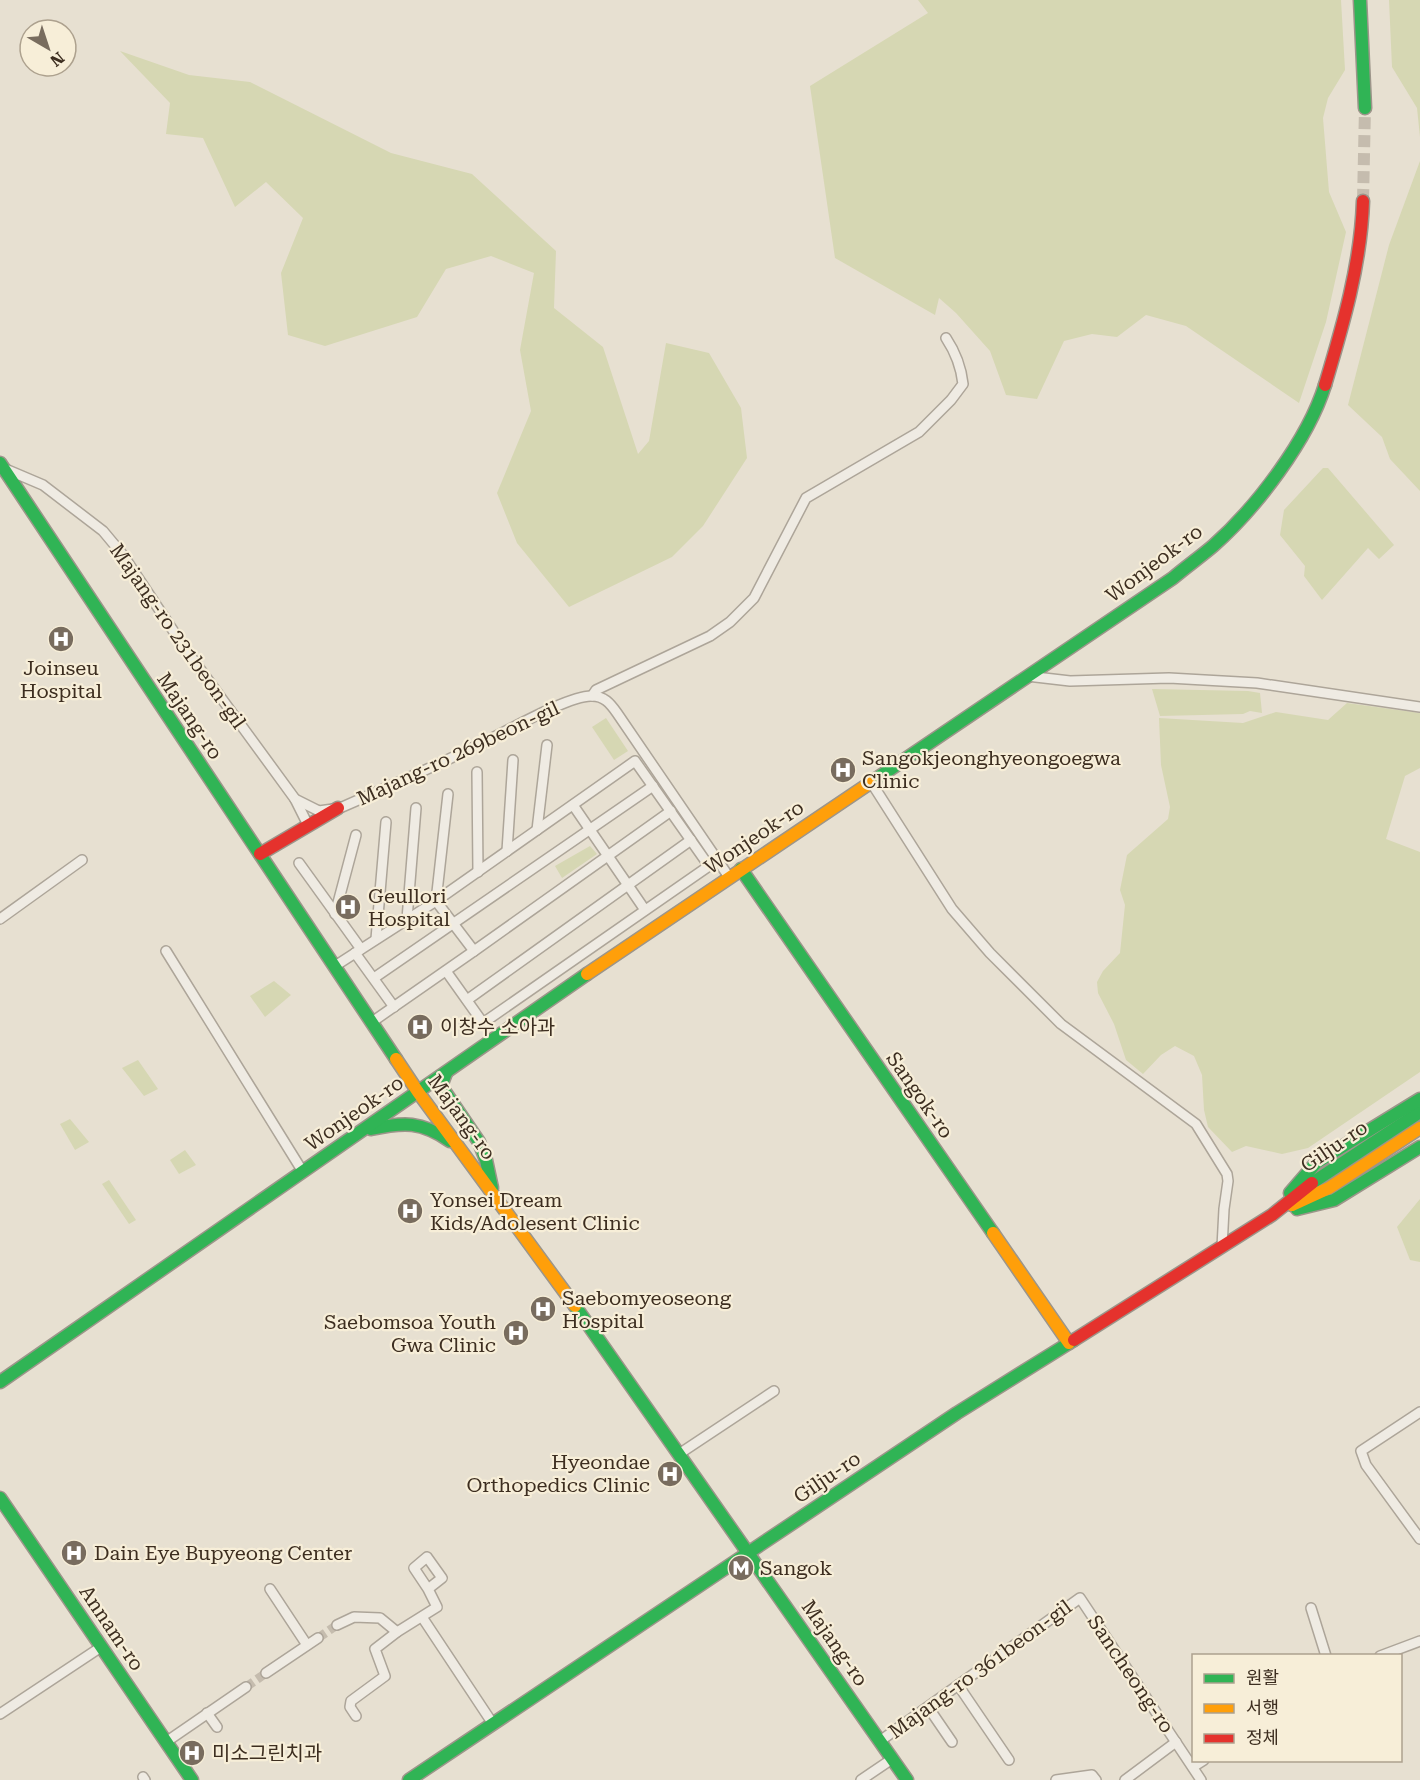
<svg xmlns="http://www.w3.org/2000/svg" width="1420" height="1780" viewBox="0 0 1420 1780" font-family="'Roboto Serif','Noto Sans KR',serif">
<rect width="100%" height="100%" fill="#e7e0d1"/>
<g fill="#d6d7b3">
<path d="M918 0H1341L1345 70 1328 98 1323 118 1329 192 1346 232 1326 322 1299 403 1186 326 1146 315 1117 337 1092 334 1064 341 1037 399 1006 395 990 351 956 313 939 298 935 315 835 258 810 86 928 13Z"/>
<path d="M1389 0H1420V137L1417 108 1392 67Z"/>
<path d="M120 51 189 75 250 82 391 153 472 174 556 251 554 308 603 347 638 454 649 441 666 343 709 353 741 408 747 458 703 526 672 557 569 607 517 543 497 493 531 411 520 350 534 273 491 256 446 269 417 317 325 346 288 335 281 273 303 218 266 182 235 207 203 138 166 134 170 103Z"/>
<path d="M1420 161V491L1390 459 1382 437 1348 405 1389 245Z"/>
<path d="M1323 468H1328L1394 545 1379 559 1368 548 1322 600 1304 576 1305 566 1280 535 1284 510Z"/>
<path d="M1152 689 1248 691 1260 693 1262 713 1250 711 1243 714 1160 716Z"/>
<path d="M1347 703 1420 713V768L1405 776 1386 839 1420 852V1072L1308 1148 1282 1154 1246 1146 1232 1152 1208 1127 1204 1110 1202 1075 1194 1056 1175 1046 1161 1055 1143 1074 1126 1060 1114 1024 1098 993 1097 982 1103 971 1120 953 1125 905 1120 890 1127 855 1168 819 1170 807 1161 765 1159 718 1243 723 1276 712 1328 720Z"/>
<path d="M606 718 628 751 614 760 592 727Z"/>
<path d="M590 846 597 854 562 878 555 866Z"/>
<path d="M274 981 291 995 265 1017 250 996Z"/>
<path d="M138 1060 158 1089 144 1096 122 1068Z"/>
<path d="M70 1119 89 1142 75 1150 60 1124Z"/>
<path d="M185 1150 196 1165 179 1174 170 1160Z"/>
<path d="M109 1180 136 1220 129 1224 102 1184Z"/>
<path d="M1420 1199V1262L1410 1260 1397 1227Z"/>
</g>
<g fill="none" stroke-linecap="round" stroke-linejoin="round">
<g stroke="#c5bcae" stroke-width="9" stroke-dasharray="9 4.5" stroke-linecap="butt">
<path d="M318 1638 337 1625"/>
<path d="M246 1687 266 1673"/>
</g>
<path stroke="#c5bcae" stroke-width="12" stroke-dasharray="12 6" stroke-linecap="butt" d="M1363 201 1365 108"/>
<g stroke="#ada599" stroke-width="12">
<g id="street">
<path d="M3 468 43 485 103 531 123 555 184 647 295 799 319 811 340 808C388 787 436 766 482 743 506 732 569 695 592 696 604 696 610 703 617 713L729 877"/>
<path d="M1027 676 1070 681 1169 678 1257 683 1420 707"/>
<path d="M592 696 596 690 710 636 730 622 754 598 806 498 919 432 951 400 963 384C961 366 956 353 946 338"/>
<path d="M477 772 478 872"/>
<path d="M871 782 952 909 990 953 1061 1024 1196 1124 1227 1174 1228 1181 1224 1209 1222 1247"/>
<path d="M295 799 308 825"/>
<path d="M573 805 645 910"/>
<path d="M537 830 547 745"/>
<path d="M507 851 513 760"/>
<path d="M299 863 361 949"/>
<path d="M436 901 635 761 709 866 483 1023 446 971"/>
<path d="M436 901 448 794"/>
<path d="M335 914 356 835"/>
<path d="M0 919 82 860"/>
<path d="M407 919 416 808"/>
<path d="M376 939 386 822"/>
<path d="M166 951 303 1172"/>
<path d="M474 951 671 811"/>
<path d="M355 953 394 1007"/>
<path d="M335 966 436 901 474 951 372 1022"/>
<path d="M374 978 653 786"/>
<path d="M467 1000 691 840"/>
<path d="M1420 1412 1361 1451 1366 1465 1420 1539"/>
<path d="M679 1454 774 1391"/>
<path d="M270 1589 307 1645"/>
<path d="M1311 1608 1326 1656"/>
<path d="M422 1617 493 1724"/>
<path d="M337 1625 354 1617 380 1618 397 1632"/>
<path d="M1380 1656 1420 1641"/>
<path d="M266 1673 318 1638"/>
<path d="M958 1685 1009 1760"/>
<path d="M928 1707 952 1742"/>
<path d="M207 1713 217 1727"/>
<path d="M0 1714 101 1647"/>
<path d="M356 1716 350 1707 351 1701 385 1676 375 1649 397 1632 437 1607 428 1589 414 1568 427 1557 442 1578 428 1589"/>
<path d="M880 1741 1080 1598 1201 1780"/>
<path d="M166 1742 246 1687"/>
<path d="M1193 1767 1204 1760"/>
<path d="M143 1777 145 1780"/>
<path d="M861 1780 892 1759"/>
<path d="M1056 1780 1092 1775 1096 1780"/>
<path d="M1125 1780 1176 1742"/>
</g>
</g>
<g stroke="#9c958a" stroke-width="15">
<g id="fast">
<path d="M1360 0 1365 108"/>
<path d="M0 463 396 1059"/>
<path d="M870 783 1173 578C1186 567 1200 557 1213 546 1256 508 1308 440 1325 385"/>
<path d="M741 869 993 1233"/>
<path d="M446 1073 441 1086 479 1142 486 1160 492 1188"/>
<path d="M371 1129C404 1122 421 1121 450 1141"/>
<path d="M1312 1183 1420 1112"/>
<path d="M1290 1193 1316 1163 1420 1099"/>
<path d="M1297 1209 1334 1200 1420 1147"/>
<path d="M575 1306 907 1780"/>
<path d="M0 1382 587 974"/>
<path d="M0 1498 192 1780"/>
<path d="M409 1780 957 1413 1074 1340"/>
</g>
</g>
<g stroke="#9c958a" stroke-width="15">
<g id="slow">
<path d="M587 974 870 783"/>
<path d="M396 1059 418 1092 575 1306"/>
<path d="M1292 1205 1329 1188 1420 1128"/>
<path d="M993 1233 1069 1343"/>
</g>
</g>
<g stroke="#9c958a" stroke-width="15">
<g id="jam">
<path d="M1325 385C1343 325 1361 264 1363 201"/>
<path d="M260 854 338 808"/>
<path d="M1074 1340 1272 1215 1312 1183"/>
</g>
</g>
<use href="#street" stroke="#efebe3" stroke-width="9"/>
<use href="#fast" stroke="#30b455" stroke-width="12"/>
<use href="#slow" stroke="#ff9f0a" stroke-width="12"/>
<use href="#jam" stroke="#e5322d" stroke-width="12"/>
</g>
<defs>
<g id="hospital-disc" transform="scale(1.35)"><circle r="9.5" fill="#786c5e" stroke="#f7eed8"/><path d="M-5-5h3v3.5h4V-5h3V5h-3V1.5h-4V5h-3Z" fill="#fff"/></g>
<g id="metro-disc" transform="scale(1.35)"><circle r="9.5" fill="#786c5e" stroke="#f7eed8"/><path d="M-5.5 5V-5H-3L0 0L3-5H5.5V5H3V-.5L0 4L-3-.5V5Z" fill="#fff"/></g>
</defs>
<g fill-rule="evenodd">
<use href="#hospital-disc" x="61" y="639"/>
<use href="#hospital-disc" x="843" y="770"/>
<use href="#hospital-disc" x="348" y="907"/>
<use href="#hospital-disc" x="420" y="1027"/>
<use href="#hospital-disc" x="410" y="1211"/>
<use href="#hospital-disc" x="543" y="1309"/>
<use href="#hospital-disc" x="516" y="1333"/>
<use href="#hospital-disc" x="670" y="1474"/>
<use href="#hospital-disc" x="74" y="1553"/>
<use href="#metro-disc" x="741" y="1568"/>
<use href="#hospital-disc" x="192" y="1753"/>
</g>
<g text-anchor="middle" stroke-width="4.5" stroke-linejoin="round" paint-order="stroke">
<g font-size="20" fill="#3d2e20" stroke="#f7eed8">
<text transform="translate(1154 563) rotate(-37)" y="7">Wonjeok-ro</text>
<text transform="translate(178 636) rotate(55)" y="7">Majang-ro 231beon-gil</text>
<text transform="translate(190 716) rotate(56)" y="7">Majang-ro</text>
<text transform="translate(458 753) rotate(-25)" y="7">Majang-ro 269beon-gil</text>
<text transform="translate(754 837) rotate(-34)" y="7">Wonjeok-ro</text>
<text transform="translate(920 1095) rotate(55)" y="7">Sangok-ro</text>
<text transform="translate(354 1113) rotate(-35)" y="7">Wonjeok-ro</text>
<text transform="translate(462 1117) rotate(54)" y="7">Majang-ro</text>
<text transform="translate(1334 1146) rotate(-34)" y="7">Gilju-ro</text>
<text transform="translate(827 1477) rotate(-34)" y="7">Gilju-ro</text>
<text transform="translate(112 1628) rotate(56)" y="7">Annam-ro</text>
<text transform="translate(835 1643) rotate(55)" y="7">Majang-ro</text>
<text transform="translate(980 1669) rotate(-36)" y="7">Majang-ro 361beon-gil</text>
<text transform="translate(1131 1674) rotate(56)" y="7">Sancheong-ro</text>
</g>
<g font-size="20" fill="#3d2e20" stroke="#f7eed8" text-anchor="start">
<text x="61" y="675" text-anchor="middle">Joinseu<tspan x="61" dy="23">Hospital</tspan></text>
<text x="862" y="765">Sangokjeonghyeongoegwa<tspan x="862" dy="23">Clinic</tspan></text>
<text x="368" y="903">Geullori<tspan x="368" dy="23">Hospital</tspan></text>
<text x="440" y="1034">이창수 소아과</text>
<text x="430" y="1207">Yonsei Dream<tspan x="430" dy="23">Kids/Adolesent Clinic</tspan></text>
<text x="562" y="1305">Saebomyeoseong<tspan x="562" dy="23">Hospital</tspan></text>
<text x="496" y="1329" text-anchor="end">Saebomsoa Youth<tspan x="496" dy="23">Gwa Clinic</tspan></text>
<text x="650" y="1469" text-anchor="end">Hyeondae<tspan x="650" dy="23">Orthopedics Clinic</tspan></text>
<text x="94" y="1560">Dain Eye Bupyeong Center</text>
<text x="760" y="1575">Sangok</text>
<text x="212" y="1760">미소그린치과</text>
</g>
</g>
<rect x="1192" y="1654" width="210" height="108" fill="#f7eed8" stroke="#ada18e" stroke-width="1.5"/>
<rect x="1204" y="1674" width="30" height="9" fill="#30b455" stroke="#ada18e" stroke-width="1.5"/>
<text x="1246" y="1684" font-size="18" fill="#3d2e20">원활</text>
<rect x="1204" y="1704" width="30" height="9" fill="#ff9f0a" stroke="#ada18e" stroke-width="1.5"/>
<text x="1246" y="1714" font-size="18" fill="#3d2e20">서행</text>
<rect x="1204" y="1734" width="30" height="9" fill="#e5322d" stroke="#ada18e" stroke-width="1.5"/>
<text x="1246" y="1744" font-size="18" fill="#3d2e20">정체</text>
<g transform="translate(48 48) rotate(141)"><circle r="28" fill="#f7eed8" stroke="#ada18e" stroke-width="1.5"/>
<path d="M0-4.5L10 22L0 15L-10 22Z" fill="#786c5e"/>
<text y="-9" font-size="16" font-weight="bold" text-anchor="middle" fill="#3d2e20">N</text>
</g>
</svg>
